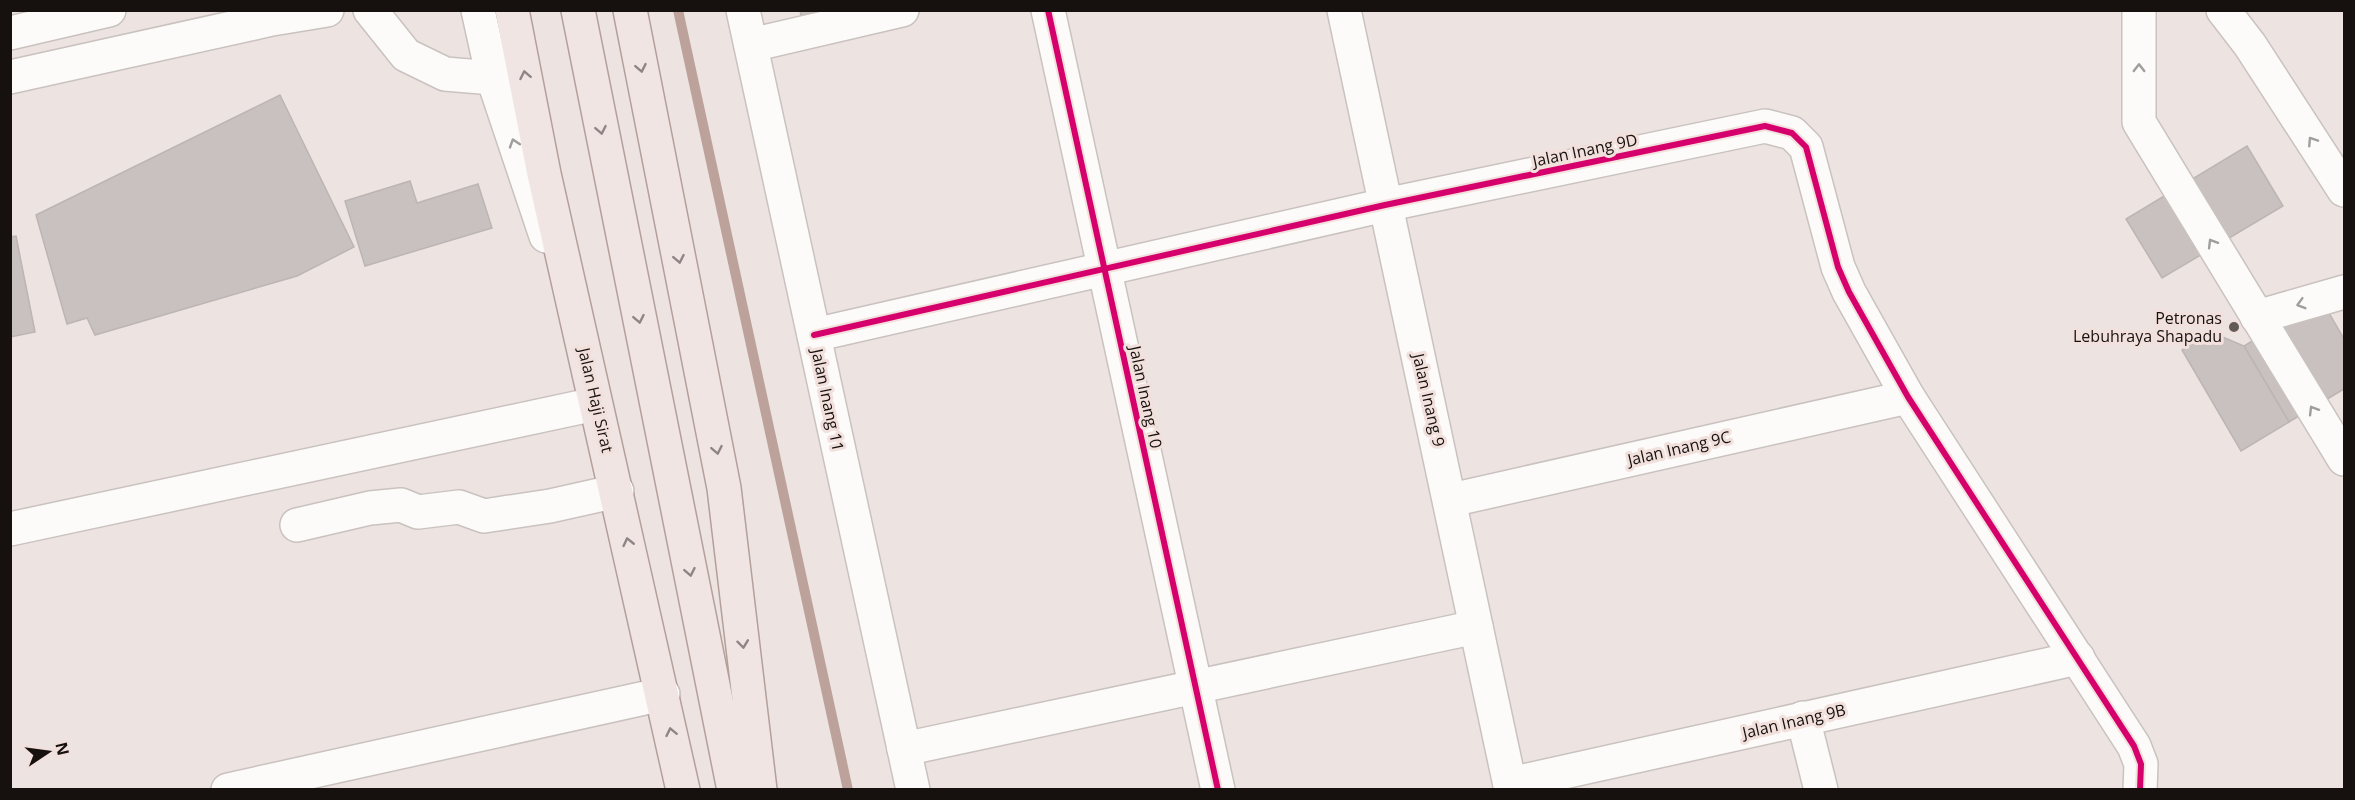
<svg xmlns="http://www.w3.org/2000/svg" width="2355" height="800" viewBox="0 0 2355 800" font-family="'Open Sans',sans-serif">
<rect width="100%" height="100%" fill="#ede4e1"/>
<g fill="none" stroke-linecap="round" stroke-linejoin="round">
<path stroke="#bda29c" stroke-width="10" d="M678 10 848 790"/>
</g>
<g fill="#c8c1bf" stroke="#bcb5b3" stroke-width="1.5">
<path d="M800 10H828L801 16Z"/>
<path d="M280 95 354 247 297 276 95 335 87 318 67 324 36 215Z"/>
<path d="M2247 146 2283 206 2162 278 2126 219Z"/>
<path d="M410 181 417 203 478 184 492 228 365 266 345 201Z"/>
<path d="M16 236 35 332 10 337V237Z"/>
<path d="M2321 299 2344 339V389L2289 422 2244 346Z"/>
<path d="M2211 332 2244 346 2289 422 2241 451 2182 350Z"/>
</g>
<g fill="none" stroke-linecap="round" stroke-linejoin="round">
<g stroke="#c9c2bf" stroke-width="36">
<g id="minor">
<path d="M370 10 406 55 445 74 493 78"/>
<path d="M478 10 493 78 546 236"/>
<path d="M743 10 913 790"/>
<path d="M1048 10 1218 790"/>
<path d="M1344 10 1511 790"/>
<path d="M2139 10V122L2344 459"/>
<path d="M2223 10 2250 45 2344 190"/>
<path d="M10 33 109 10"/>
<path d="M751 45 902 10"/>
<path d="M10 77 272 19 327 10"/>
<path d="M2257 317 2344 292"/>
<path d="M814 335 1385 205 1765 126 1792 133 1806 147 1838 267 1849 292 1908 397 2134 746 2141 764 2140 790"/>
<path d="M1451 500 1908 397"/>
<path d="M297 525 370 508 401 505 418 512 459 507 484 516 550 506 617 491"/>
<path d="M10 529 595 404"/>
<path d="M1803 718 1821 790"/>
<path d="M904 749 1476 627"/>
<path d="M1510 784 2078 658"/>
<path d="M228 790 663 694"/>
</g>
</g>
<g stroke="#b49f9a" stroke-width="36">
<g id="major">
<path d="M512 10 544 174 683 790"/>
<path d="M578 10 734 790"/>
<path d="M630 10 724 488 760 790"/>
</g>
</g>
<use href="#minor" stroke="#fcfbfa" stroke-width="33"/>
<use href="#major" stroke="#f0e5e3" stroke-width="33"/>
<g stroke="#f2e0dc" stroke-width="10">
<g id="cycleway">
<path d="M1048 10 1218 790"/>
<path d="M814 335 1385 205 1765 126 1792 133 1806 147 1838 267 1849 292 1908 397 2134 746 2141 764 2140 790"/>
</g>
</g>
<use href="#cycleway" stroke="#d6006c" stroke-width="6"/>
</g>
<defs><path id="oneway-chevron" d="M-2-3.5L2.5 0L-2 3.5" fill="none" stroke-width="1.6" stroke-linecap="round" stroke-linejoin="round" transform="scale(1.5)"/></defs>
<g stroke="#8e8684">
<use href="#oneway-chevron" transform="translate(641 68) rotate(79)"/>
<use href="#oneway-chevron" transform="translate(525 75) rotate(-101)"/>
<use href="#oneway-chevron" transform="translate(601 130) rotate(79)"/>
<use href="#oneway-chevron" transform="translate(679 259) rotate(79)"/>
<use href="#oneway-chevron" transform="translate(639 319) rotate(79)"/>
<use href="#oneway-chevron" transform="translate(717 450) rotate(79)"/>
<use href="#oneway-chevron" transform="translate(628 542) rotate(-103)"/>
<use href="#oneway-chevron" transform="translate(690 572) rotate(79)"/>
<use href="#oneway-chevron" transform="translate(743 644) rotate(83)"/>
<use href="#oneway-chevron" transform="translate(671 732) rotate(-102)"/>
</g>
<g stroke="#a09d9c">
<use href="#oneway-chevron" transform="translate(2139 68) rotate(-90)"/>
<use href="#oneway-chevron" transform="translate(2312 141) rotate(-123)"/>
<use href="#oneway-chevron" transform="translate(514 143) rotate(-108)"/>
<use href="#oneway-chevron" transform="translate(2212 243) rotate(-121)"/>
<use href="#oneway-chevron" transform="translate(2301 304) rotate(164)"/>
<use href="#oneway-chevron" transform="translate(2313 410) rotate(-121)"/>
</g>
<circle fill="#615b58" stroke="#f2e0dc" stroke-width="2" cx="2234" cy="327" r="6"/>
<g text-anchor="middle" stroke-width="6" stroke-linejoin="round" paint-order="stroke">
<g font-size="16" fill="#16110f" stroke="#f2e0dc">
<text transform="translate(1585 150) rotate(-12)" y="6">Jalan Inang 9D</text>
<text transform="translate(1146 397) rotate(78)" y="6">Jalan Inang 10</text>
<text transform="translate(596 400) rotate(77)" y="6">Jalan Haji Sirat</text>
<text transform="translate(828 400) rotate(78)" y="6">Jalan Inang 11</text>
<text transform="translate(1429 400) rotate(77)" y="6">Jalan Inang 9</text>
<text transform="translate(1679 448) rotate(-13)" y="6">Jalan Inang 9C</text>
<text transform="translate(1794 721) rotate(-13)" y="6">Jalan Inang 9B</text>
</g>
<g font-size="16" fill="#16110f" stroke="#f2e0dc" text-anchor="end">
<text x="2222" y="324">Petronas<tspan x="2222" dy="18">Lebuhraya Shapadu</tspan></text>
</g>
</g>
<rect width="2355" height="800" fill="none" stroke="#16110f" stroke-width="24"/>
<g transform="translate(48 752) rotate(77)" stroke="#f2e0dc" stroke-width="4.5" paint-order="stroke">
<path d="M0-4.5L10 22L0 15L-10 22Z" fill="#16110f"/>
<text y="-9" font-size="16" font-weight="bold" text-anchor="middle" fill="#16110f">N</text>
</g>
</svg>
